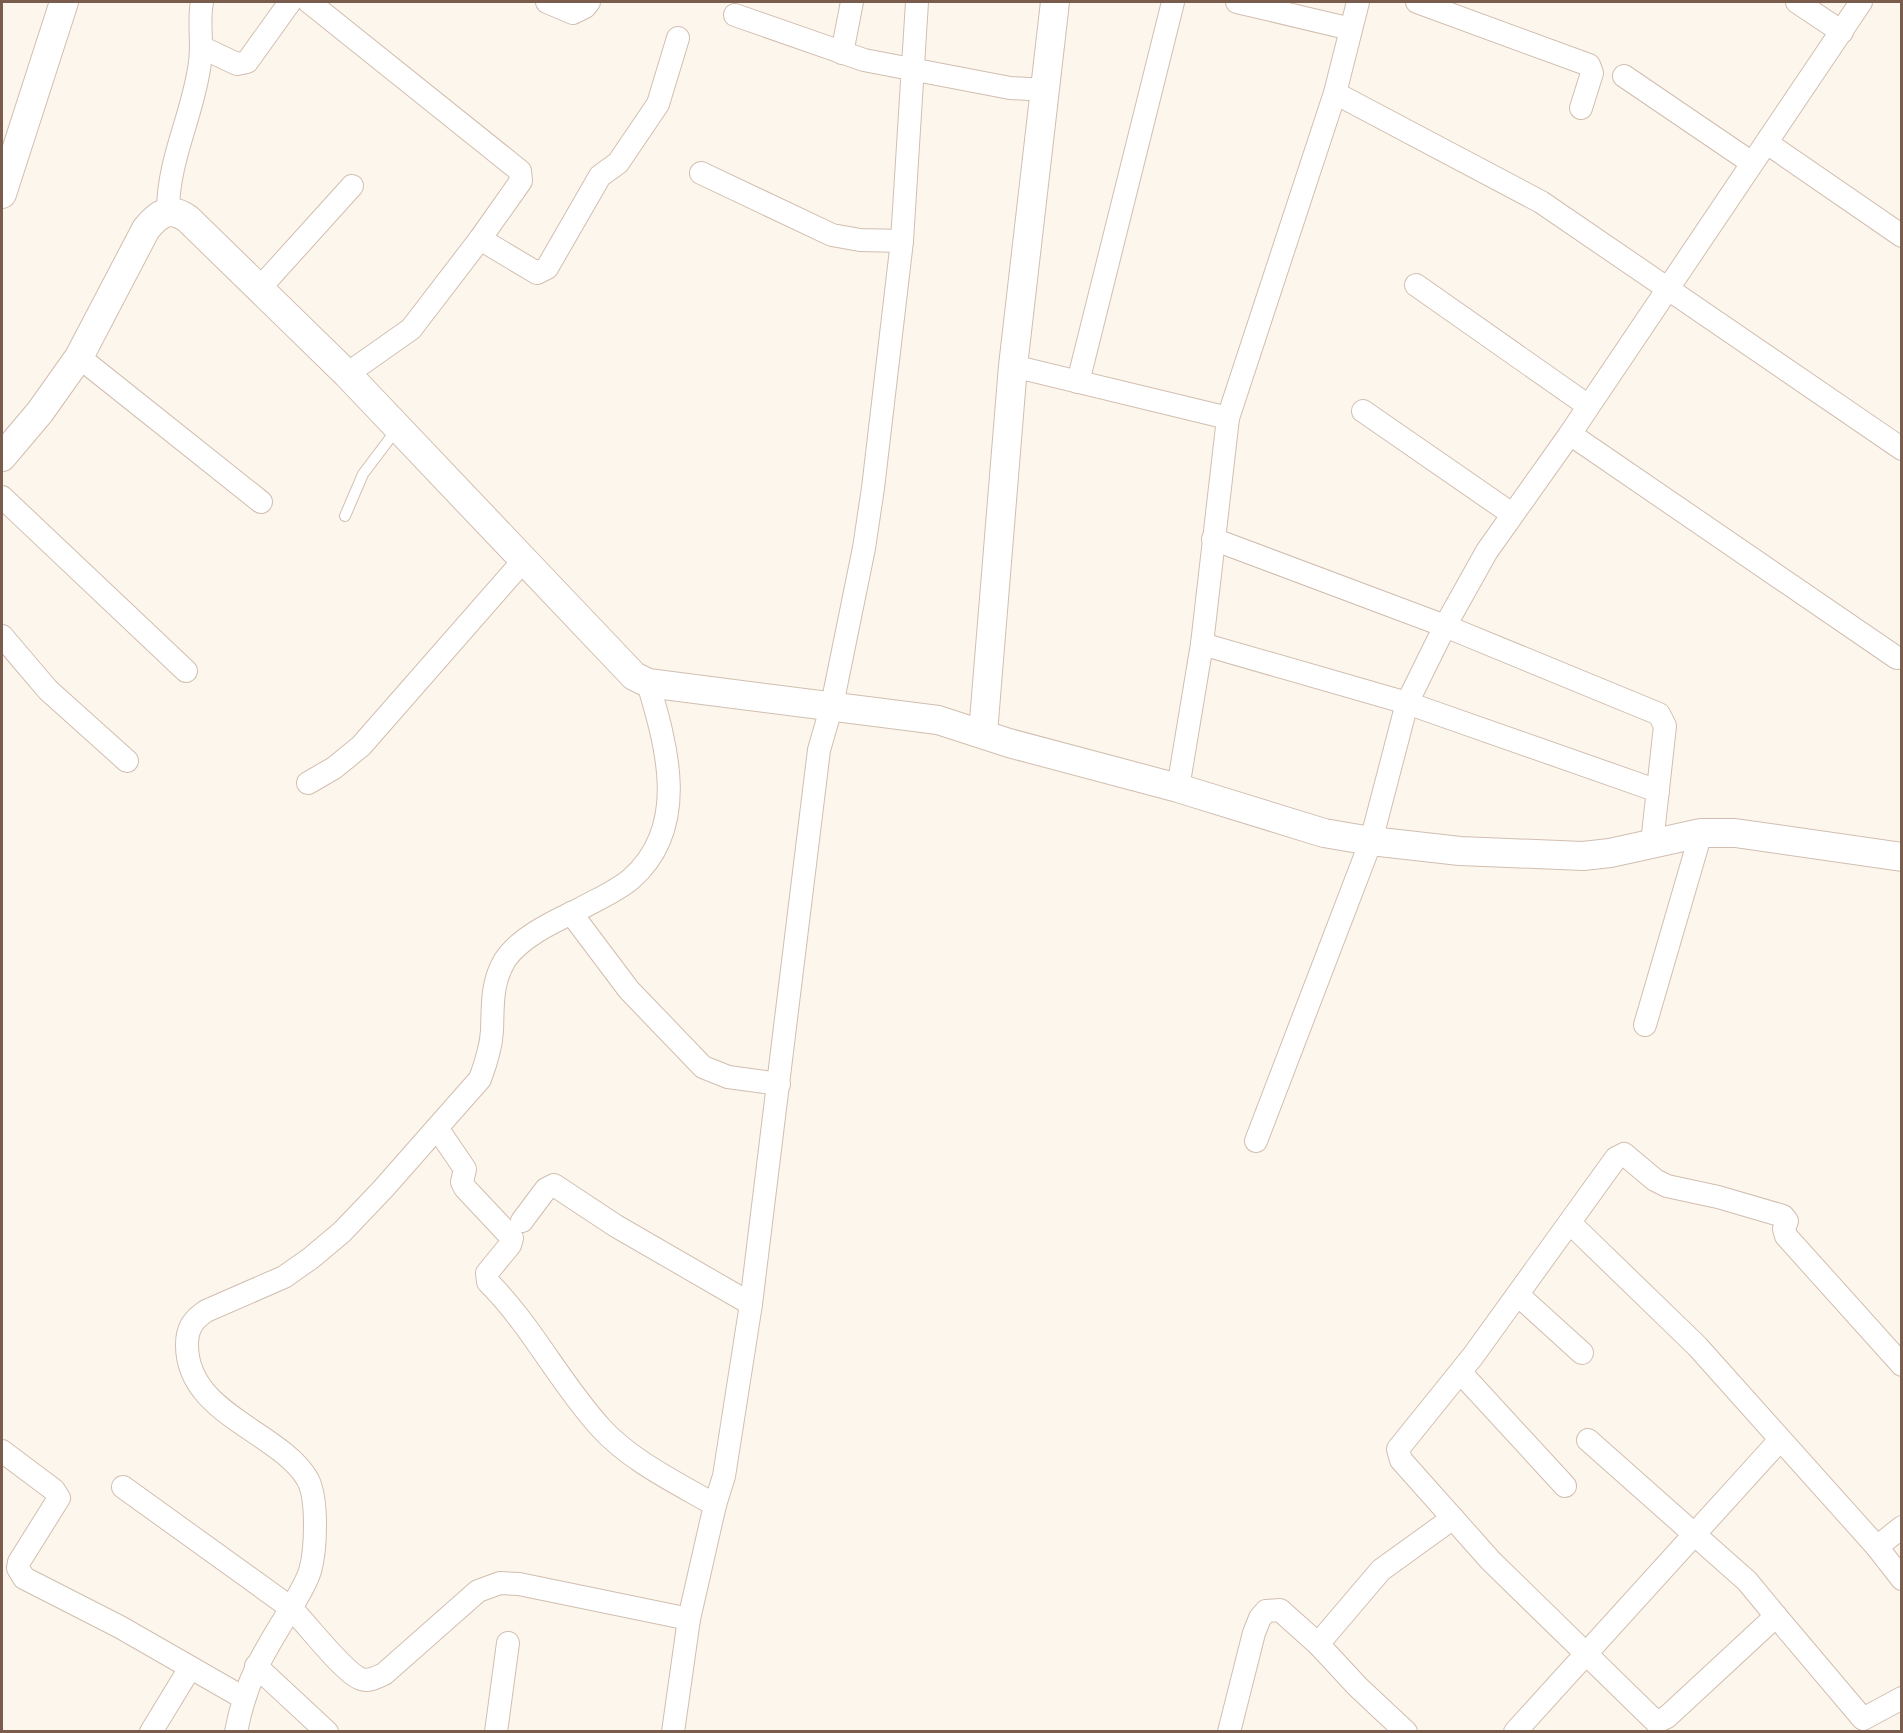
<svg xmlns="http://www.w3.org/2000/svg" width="1903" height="1733" viewBox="0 0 1903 1733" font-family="'IBM Plex Sans',sans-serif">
<rect width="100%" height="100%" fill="#fdf6ec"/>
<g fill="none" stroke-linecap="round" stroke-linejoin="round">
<g stroke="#d1beb0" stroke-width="12">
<path id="service" d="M345 516 363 474 397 429"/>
</g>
<g stroke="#d1beb0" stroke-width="24">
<g id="minor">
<path d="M309 2 520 171 521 181 480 239"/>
<path d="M547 2 573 13 585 7 589 2"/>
<path d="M1237 2 1351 29"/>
<path d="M1417 2 1589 65 1592 73 1581 108"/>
<path d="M1797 2 1842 32"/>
<path d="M735 15 864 60 1010 88 1045 90"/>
<path d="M201 47 237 64 247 62 290 2"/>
<path d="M842 53 852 2"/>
<path d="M1624 76 1752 163"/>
<path d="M1335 93 1541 202 1902 449"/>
<path d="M1767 143 1902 236"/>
<path d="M701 173 832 235 860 240 902 241"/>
<path d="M168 211C168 158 194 113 200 62 203 41 198 22 202 2"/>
<path d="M1416 285 1587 405"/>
<path d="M259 289 352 186"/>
<path d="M79 357 261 502"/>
<path d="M1013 366 1228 418"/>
<path d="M347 374 411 329 480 239 537 273 547 268 600 176 618 163 658 104 678 38"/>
<path d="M1078 382 1173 2"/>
<path d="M1363 411 1512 514"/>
<path d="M1570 434 1897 658"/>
<path d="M2 497 186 671"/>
<path d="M1213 539 1445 626 1659 714 1665 726 1652 843"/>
<path d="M2 636 48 690 127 761"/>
<path d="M1202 644 1407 703 1658 791"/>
<path d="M308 783 334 768 361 746 523 561"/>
<path d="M1178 788 1202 644 1228 418 1335 93 1358 2"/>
<path d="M571 913 629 990 703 1067 728 1077 779 1084"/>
<path d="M1645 1025 1701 833"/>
<path d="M437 1128 465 1169 462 1182 465 1188 512 1238 510 1245 487 1273 488 1282C532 1326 559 1382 601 1428 631 1461 677 1483 715 1505L689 1619 673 1732"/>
<path d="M1256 1141 1371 841 1407 703 1445 626 1487 551 1570 434 1861 2"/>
<path d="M522 1221 546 1189 554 1185 616 1226 751 1304"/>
<path d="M1570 1223 1697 1346 1877 1547 1902 1579"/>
<path d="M1518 1295 1582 1353"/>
<path d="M1902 1365 1786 1236 1784 1229 1787 1221 1783 1216 1718 1197 1667 1186 1655 1180 1624 1154 1616 1158 1473 1356 1398 1449 1401 1460 1491 1561 1656 1722 1667 1717 1776 1616 1863 1719 1902 1698"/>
<path d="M1461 1373 1565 1486"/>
<path d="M1588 1440 1747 1581 1776 1616"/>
<path d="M2 1451 54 1490 59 1498 19 1562 18 1568 24 1578 120 1627 242 1697"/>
<path d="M123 1487 291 1608C298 1596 306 1584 310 1571 316 1550 318 1500 308 1480 280 1431 187 1415 187 1345 187 1328 193 1320 206 1311L284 1277 311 1258 342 1232 383 1189 480 1079C486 1063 491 1048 492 1031 493 1006 491 983 505 960 520 937 555 921 580 909 596 900 617 891 631 879 690 827 667 747 648 683"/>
<path d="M715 1505 724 1476 751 1304 819 750 832 705 864 548 873 488 902 241 917 2"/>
<path d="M1877 1547 1902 1527"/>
<path d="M256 1666 327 1732"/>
<path d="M151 1732 190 1668"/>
<path d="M236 1732C246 1679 264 1652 291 1608 306 1623 344 1673 361 1679 369 1682 377 1677 384 1674L478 1591 500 1583 519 1584 689 1619"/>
<path d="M496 1732 508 1643"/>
<path d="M1229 1732 1254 1633 1260 1618 1266 1611 1280 1610 1318 1644"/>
<path d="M1406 1732 1358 1687 1318 1644 1381 1570 1453 1518"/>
<path d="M1515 1732 1779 1441"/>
</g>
</g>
<g stroke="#d1beb0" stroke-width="30">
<g id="tertiary">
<path d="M2 194 64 2"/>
<path d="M2 457 40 412 79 357 146 229C159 213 170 206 188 219L347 374 634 676 648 683 938 720 1009 743 1178 788 1324 833 1371 841 1460 851 1583 856 1610 853 1701 833H1735L1902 857"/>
<path d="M983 733 1013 366 1055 2"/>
</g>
</g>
<use href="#service" stroke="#fff" stroke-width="10"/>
<use href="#minor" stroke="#fff" stroke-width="22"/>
<use href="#tertiary" stroke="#fff" stroke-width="28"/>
</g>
<rect width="1903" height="1733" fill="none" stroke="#7a5c4d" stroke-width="6"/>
</svg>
